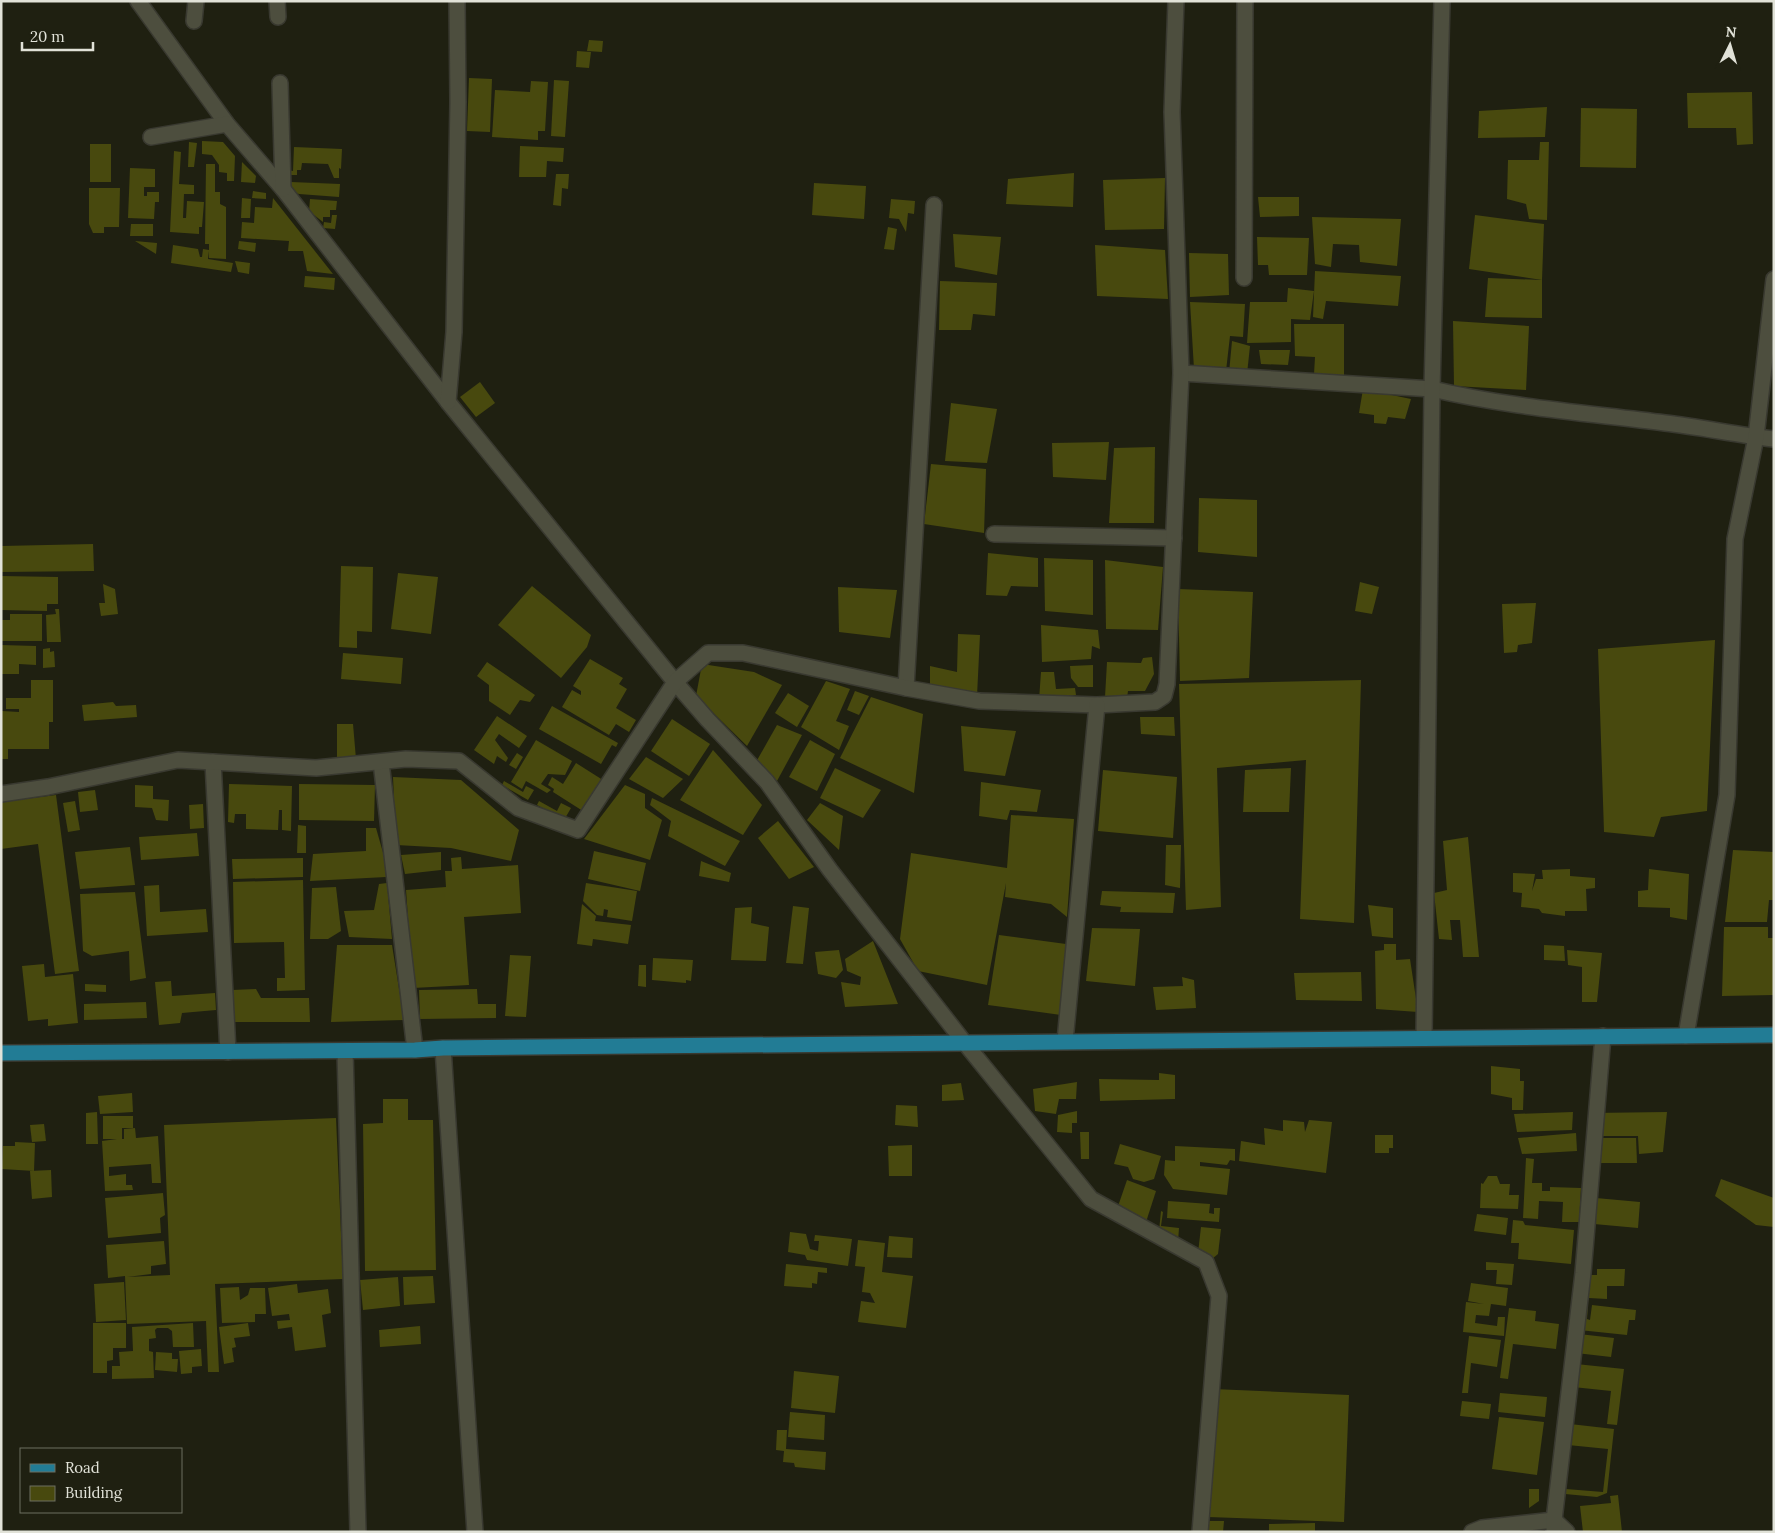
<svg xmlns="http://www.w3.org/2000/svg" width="1775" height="1533" viewBox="0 0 1775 1533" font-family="Lora,serif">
<rect width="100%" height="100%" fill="#1f2011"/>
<g fill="#48490e">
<path d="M589 40 603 41 602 52 587 51Z"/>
<path d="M577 51 591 52 589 68 576 67Z"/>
<path d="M469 78 492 79 490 132 467 131Z"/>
<path d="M554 80 569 81 565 137 551 136Z"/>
<path d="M531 81 548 82 545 131H538V140L492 137 495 90 530 92Z"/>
<path d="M1752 92 1753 144 1737 145 1736 128H1688L1687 93Z"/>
<path d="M1547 107 1545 137 1478 138 1479 111Z"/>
<path d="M1581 108 1637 109 1636 168 1580 167Z"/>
<path d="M202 141 223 142 235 156 234 181H227V173L219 172V165L212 155 202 154Z"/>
<path d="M189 142 197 143 194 167H188Z"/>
<path d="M1540 142H1549L1547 220 1529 219 1526 204 1507 199 1508 160H1539Z"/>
<rect x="90" y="144" width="21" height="38"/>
<path d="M520 146 564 148 563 162 547 161 546 177H519Z"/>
<path d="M294 147 342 149 341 169 339 168V178H334L328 164 302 163 301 170H297V175H288V170L293 171Z"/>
<path d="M174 151 181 152 179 184 194 185V194H184L183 218H186L187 201 204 202 202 227H199V234L170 232Z"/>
<path d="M242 162 256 176 255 183 241 182Z"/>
<path d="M206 164H215V192H220V204L226 207V259L209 258V251L208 259 233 263 231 272 171 263 173 245 198 249 200 257H202L203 249 209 250V244H205Z"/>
<path d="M130 168 155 169V187H144V196H147V192H159V202H155L154 219 128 218Z"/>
<path d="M1074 173 1073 207 1006 204 1008 179Z"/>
<path d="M556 174H569L568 189 562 188 561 206 553 205Z"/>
<path d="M1165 178 1164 229 1105 230 1103 180Z"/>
<path d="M291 182 340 184 339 197 299 194 290 191Z"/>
<path d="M814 183 866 186 864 219 812 215Z"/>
<path d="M89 188H120L119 227H104V233H93L89 224Z"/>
<path d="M253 191 266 193V199L252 198Z"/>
<path d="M1258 197H1299V216L1260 217Z"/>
<path d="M242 198 251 199 250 218H241Z"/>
<path d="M273 198 333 274 307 271 303 251H288L289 241 241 238 242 222 254 223 255 207 272 208Z"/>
<path d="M310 199 337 201 336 210H330V217H323V222L309 211Z"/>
<path d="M891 199 915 201 914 214 908 213 906 232 899 219 889 218Z"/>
<path d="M332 215H337L335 229 323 228 324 222 331 223Z"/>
<path d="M1475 215 1544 224 1542 280 1469 269Z"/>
<path d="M1312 217 1401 219 1397 266 1360 262 1359 245 1333 244 1331 267 1315 264Z"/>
<path d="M131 224H153V236H130Z"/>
<path d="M888 227 897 229 894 250 884 249Z"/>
<path d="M953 234 1001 237 997 275 955 267Z"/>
<path d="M1257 237 1309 238 1307 275H1269L1268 265H1258Z"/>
<path d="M135 241 157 243 156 254Z"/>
<path d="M239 241 256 243 255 252 238 249Z"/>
<path d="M1095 245 1165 250 1168 299 1097 296Z"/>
<path d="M1189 253 1228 254 1229 295 1190 297Z"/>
<path d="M235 261 250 263 249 274 238 272Z"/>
<path d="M1315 271 1401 276 1398 306 1326 301 1323 319 1313 317Z"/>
<path d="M305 276 335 278 334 290 304 287Z"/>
<path d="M1488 278 1542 280V318L1485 317Z"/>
<path d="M940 281 997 283 995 316 973 314 971 330H939Z"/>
<path d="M1288 288 1314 291 1310 320 1291 319V342L1247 343 1250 302H1287Z"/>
<path d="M1190 302 1245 304 1243 337 1230 336 1226 371 1194 369Z"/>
<path d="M1453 321 1529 326 1526 390 1454 386Z"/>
<path d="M1294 324H1344V378L1314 374 1315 357 1295 356Z"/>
<path d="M1232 341 1250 346 1247 374 1229 373Z"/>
<path d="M1259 350H1290L1288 365 1261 364Z"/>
<path d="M480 382 495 403 476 417 460 397Z"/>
<path d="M1363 389 1411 399 1405 419 1388 417 1386 424 1374 423V415L1359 413Z"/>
<path d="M951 403 997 409 987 463 945 461Z"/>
<path d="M1109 442 1106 480 1053 477 1052 443Z"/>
<path d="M1155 447 1154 523H1109L1114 448Z"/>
<path d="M931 464 986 469 984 533 924 524Z"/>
<path d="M1199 498 1257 500V557L1198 552Z"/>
<path d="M93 544 94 571 1 572V546Z"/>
<path d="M988 553 1038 558V587L1011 586 1007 596 986 595Z"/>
<path d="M1044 558 1093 560V615L1045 611Z"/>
<path d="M1105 560 1163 567 1158 630 1106 629Z"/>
<path d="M341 566 373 567 372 632 357 631V648L339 647Z"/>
<path d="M398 573 438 577 431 634 391 629Z"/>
<path d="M1 576 58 577V604H47V611L1 610Z"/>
<path d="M1360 582 1379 587 1372 614 1355 611Z"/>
<path d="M103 584 115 589 118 614 101 616 99 603H105Z"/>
<path d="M532 586 591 635 587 647 561 678 498 625Z"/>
<path d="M838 587 897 590 890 638 839 632Z"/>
<path d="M1178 589 1253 592 1249 678 1180 681Z"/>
<path d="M1536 603 1532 643 1518 645 1517 652 1504 653 1502 604Z"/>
<path d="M55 609H59L61 642H47L46 615 56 614Z"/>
<path d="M10 614H42V641H1V620H10Z"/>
<path d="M1041 625 1098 630 1100 649 1092 646 1091 659 1042 662Z"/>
<path d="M958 634 980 635 977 696 930 687V666L957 672Z"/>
<path d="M1715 640 1707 811 1661 817 1654 837 1604 832 1598 649Z"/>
<path d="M1 645 36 646V665L19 664V674H1Z"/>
<path d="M50 648V652L54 651 55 667 43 668V649Z"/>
<path d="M343 653 403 658 401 684 341 679Z"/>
<path d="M1152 657 1154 674 1145 691H1128L1127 698 1105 697 1107 662 1141 663 1143 658Z"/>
<path d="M590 659 623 678 619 684 627 689 616 708 636 720 629 732 616 724 609 735 562 707 572 690 581 695V691L573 686Z"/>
<path d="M487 662 535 695 530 702 520 700 510 715 489 701V685L477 676Z"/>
<path d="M702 664 754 672 782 685 747 746 696 696Z"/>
<path d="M1093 665V687H1078L1071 678 1070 666Z"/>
<path d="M1041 672H1054L1056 689 1075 688 1076 695 1039 700Z"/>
<path d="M31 680H53V722H49V749H8V759H2V711L19 712V709H6V698H31Z"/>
<path d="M1361 680 1354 923 1300 919 1306 760 1217 768 1221 907 1186 910 1179 684Z"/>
<path d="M826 681 850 689 836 721 849 726 839 750 801 727Z"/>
<path d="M855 691 869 696 859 715 847 710Z"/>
<path d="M788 693 809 706 797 727 775 713Z"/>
<path d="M871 697 923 714 914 793 840 758Z"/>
<path d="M113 702 116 706 136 705 137 717 84 721 82 705Z"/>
<path d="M552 706 618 743 616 747 612 745 601 764 539 729Z"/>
<path d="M497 716 527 736 519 748 499 734 495 740 508 758 506 762 497 756 494 764 474 750Z"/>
<path d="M1140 717H1174L1175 736 1141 734Z"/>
<path d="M672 719 710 744 689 776 651 751Z"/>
<path d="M337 724H353L356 759 337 760Z"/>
<path d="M777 725 802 735 777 781 756 762Z"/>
<path d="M961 726 1016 731 1005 776 964 771Z"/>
<path d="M536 740 572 761 565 775 548 774 541 784 551 790 547 793 526 781 522 789 511 782Z"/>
<path d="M810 740 835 754 817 791 789 777Z"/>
<path d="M713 750 762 805 743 835 680 800Z"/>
<path d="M517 753 523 757 516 769 509 765Z"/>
<path d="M646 757 683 779 663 798 629 779Z"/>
<path d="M576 763 606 782 586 813 553 792 554 789 548 785 552 777 563 784Z"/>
<path d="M835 768 881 790 863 818 820 798Z"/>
<path d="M1291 768 1289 812H1243L1245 770Z"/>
<path d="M1103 770 1177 777 1173 838 1098 831Z"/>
<path d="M393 777 461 780 519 830 511 861 451 848 396 845Z"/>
<path d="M504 781 523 792 526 786 534 790 528 800 502 785Z"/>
<path d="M981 782 1041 790 1037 812 1010 810 1007 820 979 816Z"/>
<path d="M229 784 292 786 291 831 282 830V810H279L278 830 246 829V814H235L234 823 228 822Z"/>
<path d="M299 784 375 785 374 821 299 820Z"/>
<path d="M135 785 153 786V799L169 800 168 821 156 820 152 808 135 807Z"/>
<path d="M625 785 645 794V808L662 820 650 860 584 839Z"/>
<path d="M95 790 98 810 80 812 78 792Z"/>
<path d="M56 795 79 971 55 974 38 844 1 849V802Z"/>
<path d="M652 798 740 841 725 866 668 836 671 821 650 805Z"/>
<path d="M75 801 80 830 68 832 63 803Z"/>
<path d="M539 801 557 811 561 803 571 808 564 820 537 805Z"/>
<path d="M820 803 843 816 839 850 807 820Z"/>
<path d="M203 804 204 828 190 829 189 805Z"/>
<path d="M1011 815 1074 819 1067 917 1051 904 1005 897 1006 883 987 985 918 971 900 939 911 853 1007 868Z"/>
<path d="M778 821 814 867 789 879 758 838Z"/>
<path d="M298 825 306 826V853H297Z"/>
<path d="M366 828H376L384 856 386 877 310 881 313 854 366 851Z"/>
<path d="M197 833 199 856 141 860 139 837Z"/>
<path d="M1468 837 1479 957H1463L1460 920H1450L1452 940 1439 939 1434 893 1447 890 1443 841Z"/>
<path d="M1166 845H1181L1180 888 1165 885Z"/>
<path d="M130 847 135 885 80 889 75 852Z"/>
<path d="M1733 850 1774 852V900H1769L1767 922H1725Z"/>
<path d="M594 851 646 863 640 891 588 879Z"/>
<path d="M441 852V870L405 874 401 855Z"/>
<path d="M461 857 462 869 518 865 521 913 464 917 469 985 413 988 406 890 446 887 445 871H452L451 858Z"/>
<path d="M303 858V877L233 879 232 859Z"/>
<path d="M701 861 731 873 729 882 699 876Z"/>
<path d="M1570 869V876L1595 878V888L1586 889 1587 911H1565V916L1542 913 1539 909 1521 907 1522 893 1513 892V873L1535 874 1532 891 1536 879H1543L1542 870Z"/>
<path d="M1649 869 1689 874 1687 920 1670 917V908L1638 907V891L1648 890Z"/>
<path d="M303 880 305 990 277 991V978H285L284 942 234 943 233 882Z"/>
<path d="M387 883 392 939 349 937 344 911 374 910 379 884Z"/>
<path d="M586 883 637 891 632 921 607 917 608 910 604 909 603 916 597 915 583 901Z"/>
<path d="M159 885 160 912 206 909 208 932 147 936 144 886Z"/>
<path d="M336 887 341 931 328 939H310L312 888Z"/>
<path d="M1102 891 1175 893 1173 913 1120 912 1121 907 1100 905Z"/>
<path d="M135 892 146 978 130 981 129 951 92 956 83 951 80 894Z"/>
<path d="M582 904 596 916 595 921 631 925 628 944 593 939 592 946 577 944Z"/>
<path d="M1368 905 1393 908V938L1372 936Z"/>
<path d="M793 906 809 908 803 964 786 963Z"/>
<path d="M752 907 751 923 769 927 766 961 731 960 735 908Z"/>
<path d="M1724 927H1768V938H1774V995L1722 996Z"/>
<path d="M1092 928 1140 929 1135 986 1086 981Z"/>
<path d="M999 935 1066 944 1061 1015 988 1005Z"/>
<path d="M873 941 898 1004 845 1007 841 982 860 985 861 977 847 971 845 959Z"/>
<path d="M1384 944H1396V960L1410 959 1418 1012 1376 1009 1375 951 1384 950Z"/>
<path d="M337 945H392L404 1020 331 1022Z"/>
<path d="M1544 945 1564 946 1565 961 1544 960Z"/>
<path d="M839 950 843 970 836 978 818 974 815 952Z"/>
<path d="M1567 950 1602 953 1597 1002H1582V967L1568 965Z"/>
<path d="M510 955 531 956 526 1017 505 1016Z"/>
<path d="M653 958 693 960 691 981 686 980V983L652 980Z"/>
<path d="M44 964 45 977 73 974 78 1023 48 1026V1019L28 1021 22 966Z"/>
<path d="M639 965H646V987L638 986Z"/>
<path d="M1361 972 1362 1001 1296 1000 1294 973Z"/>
<path d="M1182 977 1194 980 1196 1008 1156 1010 1153 987 1183 986Z"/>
<path d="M171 981 172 996 215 993 216 1010 182 1013 180 1023 159 1025 155 982Z"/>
<path d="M85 984 106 985V992L85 991Z"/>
<path d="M256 989 261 998H309L310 1022H234L232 990Z"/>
<path d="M477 989 478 1004H496V1018L420 1019 419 990Z"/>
<path d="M146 1002 147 1018 84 1020V1004Z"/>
<path d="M1491 1066 1520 1069V1081H1524L1523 1110H1512V1098L1491 1094Z"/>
<path d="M1159 1073 1175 1075V1099L1100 1101 1099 1079 1159 1080Z"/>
<path d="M1077 1082 1076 1099H1059L1056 1114 1035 1111 1033 1089Z"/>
<path d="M961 1083 964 1100 942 1101V1085Z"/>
<path d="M132 1093 133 1112 100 1114 98 1096Z"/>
<path d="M383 1099H408V1120H433L436 1270 365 1271 363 1124 383 1123Z"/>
<path d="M896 1105 917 1106 918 1127 895 1125Z"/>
<path d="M1077 1111V1123H1072V1133L1057 1132 1058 1115Z"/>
<path d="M97 1112 98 1144H86V1113Z"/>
<path d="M1573 1112 1572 1130 1517 1132 1514 1114Z"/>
<path d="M1667 1112 1663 1152 1639 1154 1638 1136H1596L1592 1113Z"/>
<path d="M103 1116H133V1128H122V1139H124V1129L135 1128 136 1138 158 1136 161 1183H152L151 1164 109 1167V1176L126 1174V1185H132L133 1190 105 1191 102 1141 117 1139H103Z"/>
<path d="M336 1118 343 1279 215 1284 219 1372H208L206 1321 127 1324 125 1276 108 1278 106 1245 164 1241 166 1264 151 1266V1274L127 1277 170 1275 164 1125Z"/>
<path d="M1283 1120 1304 1122 1305 1132 1309 1120 1332 1122 1326 1173 1239 1161 1241 1141 1265 1145 1264 1128 1283 1131Z"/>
<path d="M44 1124 46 1141 32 1142 30 1125Z"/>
<path d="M1080 1132H1089V1159H1081Z"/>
<path d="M1576 1133 1577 1151 1522 1154 1518 1138Z"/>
<path d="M1375 1135H1393V1148H1389V1153H1375Z"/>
<path d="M1598 1138H1636L1637 1163H1594Z"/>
<path d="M15 1142 35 1143 34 1171 2 1169 3 1146H15Z"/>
<path d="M1120 1144 1161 1156 1154 1179 1144 1182 1133 1179 1128 1167 1114 1164Z"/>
<path d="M912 1145V1176H889L888 1146Z"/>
<path d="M1175 1146 1235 1149V1161L1230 1160 1227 1165 1200 1162V1166L1230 1169 1227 1195 1173 1189 1164 1175 1165 1160 1175 1161Z"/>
<path d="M1526 1158 1534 1159 1532 1183H1542V1191H1550V1187L1581 1188 1579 1222H1562L1563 1202 1539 1201 1538 1219 1523 1218Z"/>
<path d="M51 1170 52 1197 32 1199 30 1171Z"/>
<path d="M1488 1176H1497L1500 1184H1510L1509 1195H1519L1518 1209 1480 1208 1481 1183 1483 1184Z"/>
<path d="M1721 1179 1774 1198V1227L1756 1225 1715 1196Z"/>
<path d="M1127 1180 1156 1191 1146 1222 1116 1212Z"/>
<path d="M163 1193 165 1215 160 1218 161 1233 108 1238 105 1198Z"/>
<path d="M1596 1198 1640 1202 1638 1228 1594 1224Z"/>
<path d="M1168 1201 1210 1204 1209 1213 1214 1214V1208H1220L1219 1222 1167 1218Z"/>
<path d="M1161 1211 1163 1212 1161 1226 1179 1228 1178 1242 1159 1231Z"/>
<path d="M1477 1214 1508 1218 1506 1235 1474 1231Z"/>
<path d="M1513 1220 1523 1221 1525 1225 1574 1230 1571 1264 1518 1259 1519 1243H1511Z"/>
<path d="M1201 1227 1221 1229 1218 1254 1212 1259 1198 1253Z"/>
<path d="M790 1232 806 1234 810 1249 818 1251 819 1241H814L815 1235 852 1239 848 1266 807 1260 805 1255 788 1252Z"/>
<path d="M889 1236 913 1238 912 1258 887 1257Z"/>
<path d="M858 1240 885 1243 882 1272 913 1276 906 1328 858 1322 861 1301 875 1303 870 1293 862 1292 865 1267 855 1266Z"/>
<path d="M1486 1262 1514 1264 1512 1285 1496 1284 1497 1270H1486Z"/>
<path d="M786 1264 827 1268V1273L818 1272 817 1284 812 1283V1288L784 1286Z"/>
<path d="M1597 1269H1625L1624 1286H1607V1299L1589 1298V1283L1584 1275H1597Z"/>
<path d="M433 1276 435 1303 404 1305 403 1277Z"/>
<path d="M398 1277 400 1306 363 1310 360 1280Z"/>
<path d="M124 1282 126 1320 96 1322 94 1284Z"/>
<path d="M1471 1283 1508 1288 1506 1306 1491 1304 1489 1316 1476 1315 1475 1323 1497 1326 1498 1317H1505L1504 1336 1463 1332 1466 1302 1484 1304 1468 1301Z"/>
<path d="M297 1284 298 1293 328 1289 331 1313 322 1315 326 1347 295 1351 292 1327 278 1329 277 1321 290 1320 289 1314 272 1316 268 1288Z"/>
<path d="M239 1287 240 1300 248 1295 250 1288H265L266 1314H255V1322L222 1323 220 1288Z"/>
<path d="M1582 1305 1588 1306 1587 1319 1590 1320 1592 1305 1636 1310 1635 1320H1629L1627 1335 1579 1330Z"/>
<path d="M1509 1308 1536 1311 1535 1321 1559 1324 1556 1349 1513 1344 1508 1379 1500 1378Z"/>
<path d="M93 1323H126V1348H113V1360L107 1361V1373H93Z"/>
<path d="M193 1323 194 1347H173L172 1331 168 1328H157L155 1330 156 1338 149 1339V1351L153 1352 154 1378 112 1379V1366H120L119 1352 133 1351 132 1327Z"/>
<path d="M248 1323 250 1336 234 1338 236 1347 232 1348 234 1362 224 1364 219 1327Z"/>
<path d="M420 1326 421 1344 380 1347 379 1330Z"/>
<path d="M1579 1334 1614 1338 1611 1357 1576 1353Z"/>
<path d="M1469 1336 1501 1340 1497 1367 1471 1363 1468 1393H1462Z"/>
<path d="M201 1349 202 1366 192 1367V1373L181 1374 179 1351Z"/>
<path d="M156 1352 172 1353V1359H178L177 1372 155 1370Z"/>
<path d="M1576 1364 1624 1369 1617 1425 1607 1424 1611 1391 1573 1387Z"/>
<path d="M794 1371 839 1376 835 1413 791 1408Z"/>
<path d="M1213 1389 1349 1395 1344 1522 1208 1517Z"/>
<path d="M1500 1393 1547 1397 1545 1417 1498 1412Z"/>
<path d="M1462 1401 1491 1404 1489 1419 1460 1416Z"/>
<path d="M790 1412 825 1415 824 1440 788 1437Z"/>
<path d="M1499 1417 1544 1422 1537 1475 1492 1469Z"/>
<path d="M1570 1424 1614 1429 1607 1493 1597 1497 1565 1494 1566 1489 1603 1492 1608 1449 1568 1445Z"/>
<path d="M777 1430H787L786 1449 826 1452 825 1470 795 1467 794 1463 783 1462 784 1451 776 1450Z"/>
<path d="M1529 1489H1539V1501L1529 1508Z"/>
<path d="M1618 1495 1622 1532H1583L1580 1506 1611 1503 1610 1496Z"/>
<path d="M1203 1521H1224L1223 1532H1202Z"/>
<path d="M1315 1523V1532H1269V1524Z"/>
</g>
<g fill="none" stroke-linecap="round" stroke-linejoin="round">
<g stroke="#393930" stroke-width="18">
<g id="minor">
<path d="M138 1 227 124 283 189 448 402 675 682 707 719 767 782 830 870 964 1042 1091 1199 1206 1262 1219 1296 1200 1532"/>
<path d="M277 1 278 17"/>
<path d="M194 21 196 1"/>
<path d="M280 83 283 189"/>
<path d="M151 137 227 124"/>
<path d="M1244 278 1245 1"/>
<path d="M1181 373 1432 389C1508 407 1587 413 1665 423 1701 427 1737 435 1774 439"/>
<path d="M448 402 454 332 458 102 457 1"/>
<path d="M994 534 1174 538"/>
<path d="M906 688 934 205"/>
<path d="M213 762 228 1052"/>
<path d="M381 762 415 1050"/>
<path d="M1 794 48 787 178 760 316 768 406 759 459 761 518 808 578 830 675 682 708 653H743L906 688 979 701 1097 705 1155 702 1164 696 1167 684 1181 373 1172 112 1176 1"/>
<path d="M1686 1036 1727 795 1735 539 1756 437 1774 279"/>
<path d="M1424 1038 1432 389 1442 1"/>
<path d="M1065 1041 1097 705"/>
<path d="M443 1048 475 1532"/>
<path d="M345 1051 358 1532"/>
<path d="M1472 1532 1482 1528 1554 1520 1567 1532"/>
<path d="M1554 1532V1520L1583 1273 1603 1036"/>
</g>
</g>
<g stroke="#393930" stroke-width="18">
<path id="major" d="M1 1053 415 1050 443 1048 1774 1035"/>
</g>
<use href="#minor" stroke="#4d4e3e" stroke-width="15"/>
<use href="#major" stroke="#227c95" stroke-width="15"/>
</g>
<rect width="1775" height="1533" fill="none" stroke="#e1e2d8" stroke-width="5"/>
<rect x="20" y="1448" width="162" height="65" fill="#1f2011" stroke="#6d6e61"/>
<rect x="30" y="1464" width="25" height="8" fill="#227c95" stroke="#6d6e61"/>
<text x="65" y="1473" font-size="15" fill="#e1e2d8">Road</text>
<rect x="30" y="1486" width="25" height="15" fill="#48490e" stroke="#6d6e61"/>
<text x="65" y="1498" font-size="15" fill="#e1e2d8">Building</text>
<g transform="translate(1730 45) rotate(5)" stroke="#1f2011" stroke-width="4" paint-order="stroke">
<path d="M0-4L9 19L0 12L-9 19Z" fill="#e1e2d8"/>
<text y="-8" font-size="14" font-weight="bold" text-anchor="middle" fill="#e1e2d8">N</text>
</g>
<path d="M22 42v8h71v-8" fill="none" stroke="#e1e2d8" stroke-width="2.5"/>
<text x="30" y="42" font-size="15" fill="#e1e2d8" stroke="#1f2011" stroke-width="4" paint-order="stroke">20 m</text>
</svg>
